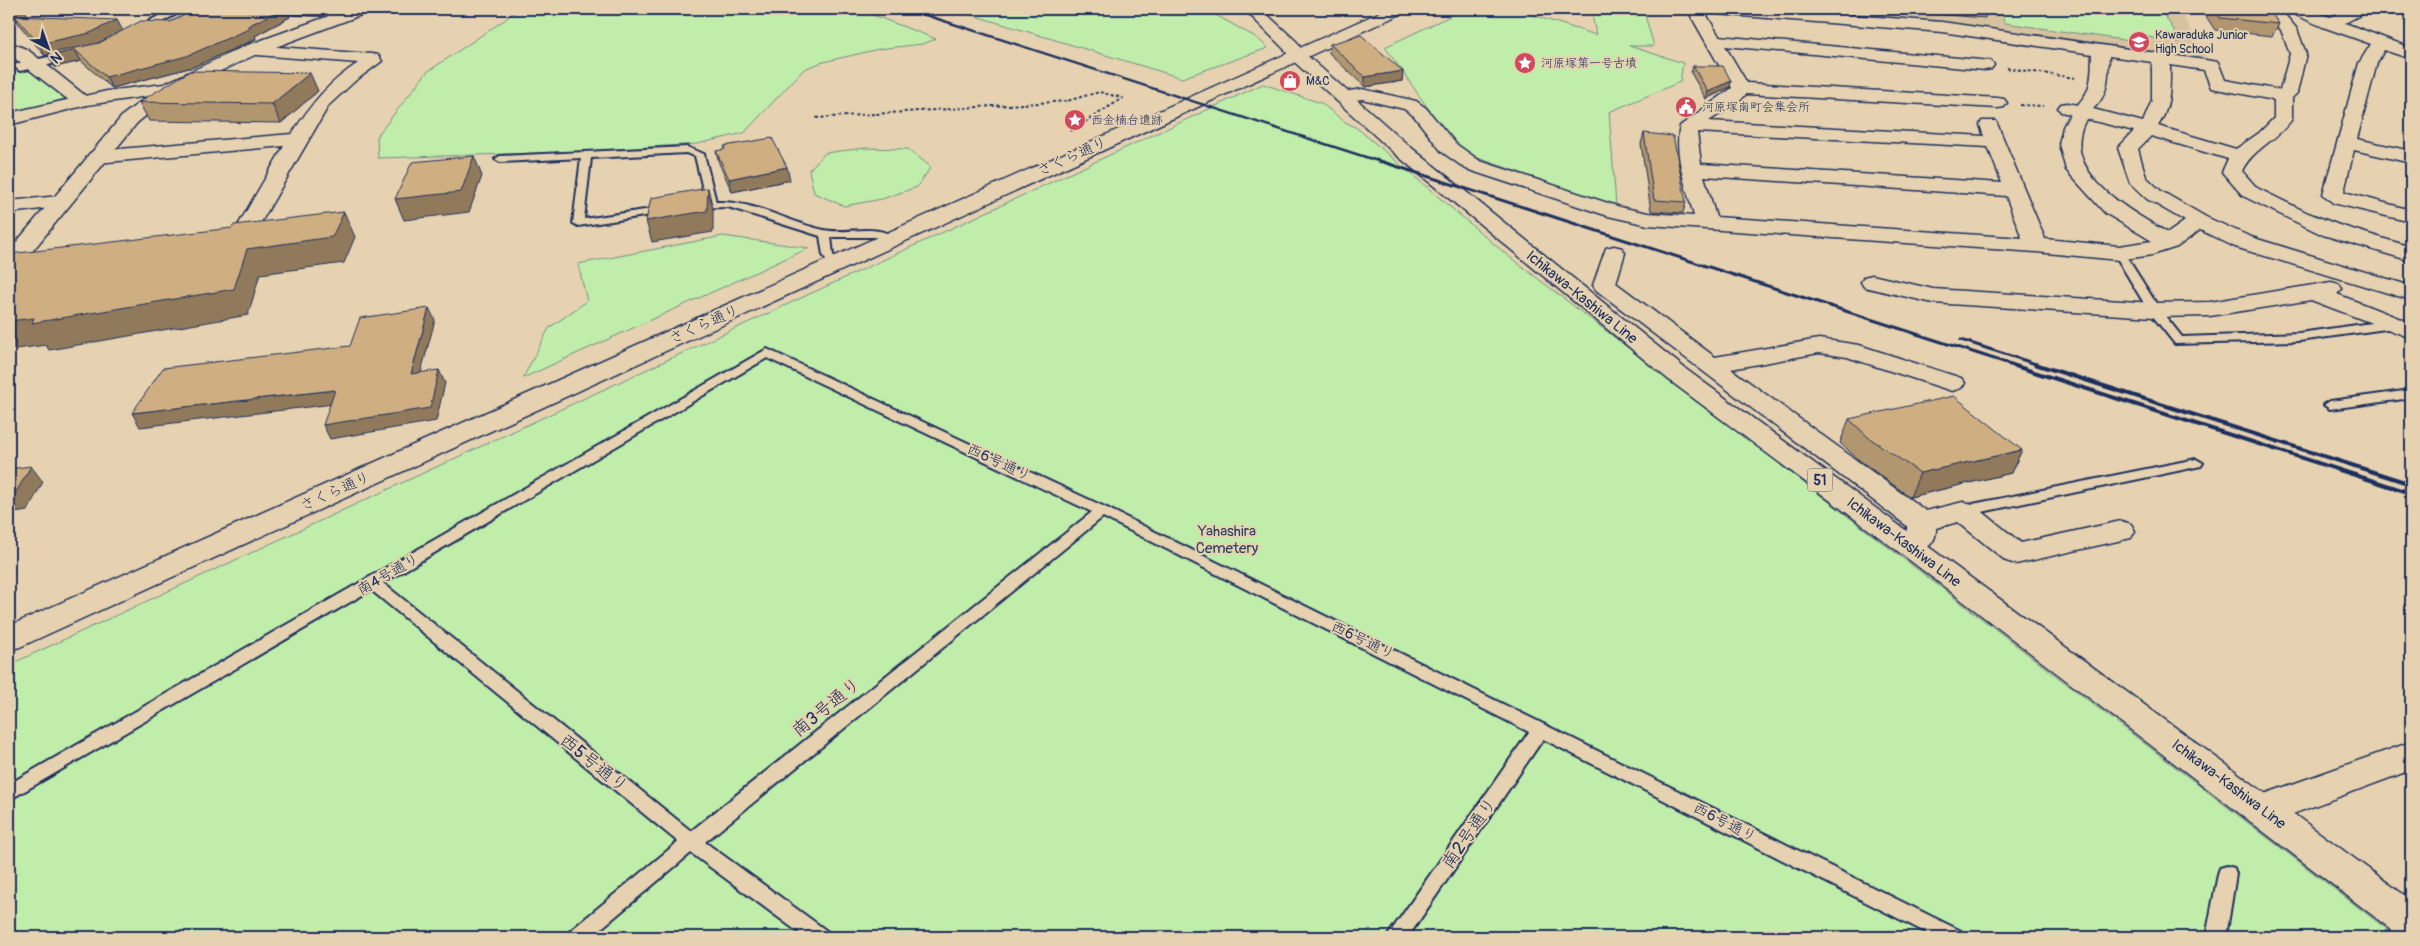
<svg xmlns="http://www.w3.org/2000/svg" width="2420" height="946" viewBox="0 0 2420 946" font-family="Pangolin,'Klee One',sans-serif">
<rect width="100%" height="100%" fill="#e6d2b0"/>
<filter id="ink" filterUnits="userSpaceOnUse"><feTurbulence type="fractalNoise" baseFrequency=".02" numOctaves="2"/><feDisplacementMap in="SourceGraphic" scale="10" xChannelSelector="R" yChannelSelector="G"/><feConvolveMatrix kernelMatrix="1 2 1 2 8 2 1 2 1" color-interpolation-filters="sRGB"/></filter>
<g filter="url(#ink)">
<path fill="#d7c29f" d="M1760 9H2175L2183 16 2208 61 1954 23 1818 11Z"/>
<g fill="#c0edaa" stroke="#6e8e84">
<path d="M518 9H857L936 39 922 44 879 49 823 62 804 69 744 133 697 144 569 152 378 158 377 136 427 72 506 19Z"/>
<path d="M952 9H1205L1257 38 1268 48 1182 78Z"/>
<path d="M1465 9H1513L1596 35 1591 9 1644 12 1654 46H1629L1683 63 1680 82 1609 112 1616 206 1458 151 1385 47Z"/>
<path d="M1999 9H2160L2174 30 2179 42 2135 35 2137 42 2005 23Z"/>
<path d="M9 54 65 97 64 99 9 114Z"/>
<path d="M1263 84 1321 103 1345 122 1357 128 1507 255 2397 937H9V665Z"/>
<path d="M865 148 908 149 931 167 917 187 882 199 844 206 814 193 809 170 825 153Z"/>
<path d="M723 236 809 248 523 378 549 328 587 301 578 264Z"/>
</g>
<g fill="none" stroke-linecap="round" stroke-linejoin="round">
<g stroke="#1b2f5e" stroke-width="4">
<g id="service">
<path d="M687 147 704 154 716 202C753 200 789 223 824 230 846 235 879 222 896 239L891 242 874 237H831L833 255 841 264 839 266H831L823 255 820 236 728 207 690 208V204L706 202 695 156 686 153 591 158 584 219 665 207 670 210 665 213 578 226 573 223 581 158 500 162 495 159 500 156Z"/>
<path d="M2119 250 2123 251 2159 308 2182 337 2299 333 2393 320 2399 324 2393 328 2299 341 2175 344 2148 310 2114 253Z"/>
<path d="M767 349 1107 508 1961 931 1964 937H1935L1543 739 1408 937H1387L1529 732 1103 517 705 842 827 931 830 937H805L691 853 591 937H567L570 931 678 842 371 590 9 800V784ZM767 358 1092 512 691 831 383 583Z"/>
<path d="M2411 390V398L2330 409 2324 405 2330 401Z"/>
<path d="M2196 459 2203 463 2201 466 1963 516 1956 511 1963 506Z"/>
<path d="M2227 866 2234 868 2236 874 2226 937H2206L2218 874 2220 868Z"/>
</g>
</g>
<g stroke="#1b2f5e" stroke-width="4">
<g id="pedestrian">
<path d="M172 9 184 10 134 37 130 38 124 34Z"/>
<path d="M76 51 80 52 82 55 80 58 20 71 14 67 16 64Z"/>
</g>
</g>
<g stroke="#1b2f5e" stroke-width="3">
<g id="minor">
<path d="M1687 9H1703L1719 36 1991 61 1994 65 1991 69 1985 70 1725 46 1747 83 1998 98 2004 99 2007 103 2004 107 1998 108 1746 94 1741 100 1709 121 1984 136 1980 125 1982 121H1996L2045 239 2119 246 2152 241 2105 213 2066 170 2059 144 2063 127 2070 114 2061 112 2058 108 2061 104 2067 103 2077 105C2093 90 2091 75 2092 54L1942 32 1717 14 1709 9H1773L1942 22 2212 61 2218 62 2225 80 2280 90 2290 54 2281 30 2264 9H2280L2297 29 2306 54 2297 93 2292 98V119C2278 140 2252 149 2242 171L2257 188 2308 213 2339 225 2411 247V261L2323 235 2294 221 2243 196 2222 172 2228 159 2151 136 2138 149 2146 177 2161 191 2206 217 2251 237 2411 286V300L2235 247 2200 230 2177 247 2152 255 2119 260 2036 252 1648 225 1608 216 1466 169 1442 152 1414 116 1404 109 1362 99 1343 102 1337 101 1334 97 1337 93 1362 89 1416 101 1426 108 1456 144 1480 161 1620 207 1648 213 1694 216C1687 188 1673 155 1680 126L1732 88ZM2109 56 2152 62V100L2143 122 2093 109C2109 95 2108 77 2109 56ZM2170 65 2204 70 2211 88 2274 100V118L2259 133 2236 149 2158 126C2171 107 2170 88 2170 65ZM2086 119 2134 131 2118 148 2130 183 2147 199 2185 221 2168 233C2131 211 2057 172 2086 119ZM1697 132 1988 147 2002 183 1701 164ZM1704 176 2006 196 2022 238 1716 217Z"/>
<path d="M2287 9H2309L2330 17 2348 9H2368L2366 12 2345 23 2411 48V59L2384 50 2377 63 2357 139 2411 151V163L2354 150 2344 192 2411 210V222L2333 203 2323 194 2359 63 2371 44 2323 27 2289 12Z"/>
<path d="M9 42 28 50 87 97 90 101 87 105H75L9 54Z"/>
<path d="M251 45 372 54 378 55 382 61 355 81 329 105 249 243 222 251 214 249 211 244 214 239 233 234 284 146 97 163 90 161 87 157 90 153 97 151 292 134C312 103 327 84 358 63L245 54 243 50 245 46Z"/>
<path d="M59 196 66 198 69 202 66 206 9 213V201Z"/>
<path d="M1614 246 1622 248 1625 253 1616 283 1715 357 1819 339 1859 345 1961 378 1965 383 1961 388 1952 391 1847 357 1819 353 1731 369 1926 511 1963 502 1973 504 2021 543 2121 521 2131 524 2135 531 2131 538 2016 564 2006 561 1958 522 1936 528C1937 548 1916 557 1899 552L1894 545 1899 538 1907 533V526L1596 290 1593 285 1606 248Z"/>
<path d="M1872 275 1933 289 2154 303 2210 302 2331 282 2339 284 2342 289 2337 294 2411 323V338L2311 300 2210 316 2154 317 1933 303 1864 287 1861 282 1864 277Z"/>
<path d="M2411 742V770L2263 825 2250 821 2245 810 2250 799Z"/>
</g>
</g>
<g stroke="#1b2f5e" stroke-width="3">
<g id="tertiary">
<path d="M285 9H371L369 12 257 54 173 93 137 123 17 270 9 272V251L123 115 148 96 87 105 9 125V113L107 91 164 84 245 46 329 16 293 14Z"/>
<path d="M1387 9H1407L1405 12 20 647 9 650V626Z"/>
</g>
</g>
<g stroke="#1b2f5e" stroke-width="3">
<path id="primary" d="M1244 9H1261L1297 42 1302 51 1408 145 1687 370 2411 900V937L2397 934 1899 552 1669 380 1394 153 1290 58 1284 49Z"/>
</g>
<g stroke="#1b2f5e" stroke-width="2" stroke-dasharray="3 2.5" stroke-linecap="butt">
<path d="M2007 68 2075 78"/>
<path d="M2020 105 2043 106"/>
<path d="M816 118 1067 101 1099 92 1123 98 1069 132"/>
</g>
<use href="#service" fill="#e6d2b0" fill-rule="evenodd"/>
<use href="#pedestrian" fill="#e6d2b0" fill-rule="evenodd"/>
<use href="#minor" fill="#e6d2b0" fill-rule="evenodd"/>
<use href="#tertiary" fill="#e6d2b0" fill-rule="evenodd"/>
<use href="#primary" fill="#e6d2b0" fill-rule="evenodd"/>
<path stroke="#1b2f5e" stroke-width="2.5" d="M907 9 1381 162"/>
<g stroke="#1b2f5e" stroke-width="3">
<path d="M1377 160 2013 365"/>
<path d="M1961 340 2039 365"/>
</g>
<g stroke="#1b2f5e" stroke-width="4">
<path d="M2009 364 2411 493"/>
<path d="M2035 364 2411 484"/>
</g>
</g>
<g fill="#b29670" stroke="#1b2f5e">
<path d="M9 9 28 16 26 17 123 31 170 22 197 9H286L290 17 255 36 256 39 193 67 112 88 81 61 55 67 48 55 45 56 21 27Z"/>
<path d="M1906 9H2001L1998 15 1986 14 1985 18 1908 12Z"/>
<path d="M2201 9H2268L2279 24 2272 36 2215 30Z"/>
<path d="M1330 44 1403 71 1402 81 1365 87 1329 53Z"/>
<path d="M1693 66 1730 87 1706 99 1691 73Z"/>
<path d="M318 91 281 123 149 121 139 102Z"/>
<path d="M1644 133 1686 202 1683 213 1651 211 1641 144Z"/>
<path d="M716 151 790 180 732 192 719 163Z"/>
<path d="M1849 419 2022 450 2011 473 1910 497 1859 460 1840 443Z"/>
</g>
<g fill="#917a5b" stroke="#1b2f5e">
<path d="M14 9H24L28 16 18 20 15 16 17 21 9 24V11Z"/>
<path d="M281 9H286L290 17 255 36 256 39 193 67 112 88 106 77 248 26Z"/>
<path d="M117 20 123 31 96 44 45 56 39 44Z"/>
<path d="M75 50 81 61 55 67 49 56Z"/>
<path d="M1403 71 1402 81 1365 87V77Z"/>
<path d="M310 73 318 91 281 123 272 104Z"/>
<path d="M1731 81 1730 87 1706 99 1708 92Z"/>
<path d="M474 156 482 176 469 212 404 220 395 199Z"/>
<path d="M787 167 790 180 732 192 729 179Z"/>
<path d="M708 188 713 209V232L652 242 646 221Z"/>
<path d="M344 212 355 237 344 263 260 274 248 315 49 350 46 345 9 350V321L247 249Z"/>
<path d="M429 308 435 320 417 387 411 374Z"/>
<path d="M439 370 445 383 436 421 330 439 323 425Z"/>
<path d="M335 390 342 403 140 427 132 413Z"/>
<path d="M2022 450 2011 473 1910 497 1920 473Z"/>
<path d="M31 466 43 482 27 511 9 514V495Z"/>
</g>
<g fill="#cfaf82" stroke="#1b2f5e">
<path d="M197 9H281L248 26 251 28 187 56 106 77 75 50 49 56 47 54 99 43 141 21 170 22Z"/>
<path d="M2215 9H2268L2279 24 2220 18Z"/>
<path d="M15 16 117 20 90 33 39 44Z"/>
<path d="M1361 35 1403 71 1365 77 1330 44Z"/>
<path d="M1693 66H1723L1731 81 1708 92Z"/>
<path d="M190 71 310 73 272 104 139 102Z"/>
<path d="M1644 133 1673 136 1686 202 1654 200Z"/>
<path d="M772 138 787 167 729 179 716 151 725 149 724 146Z"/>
<path d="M474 156 461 192 395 199 412 162Z"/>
<path d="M708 188 707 211 646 221 651 198Z"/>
<path d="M344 212 332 237 247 249 234 289 32 323 34 318 9 321V254H10L232 228 234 225Z"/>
<path d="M429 308 411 374 439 370 430 408 323 425 335 390 132 413 163 368 350 346 360 318Z"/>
<path d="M1954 396 2022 450 1920 473 1868 437 1849 419Z"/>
<path d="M31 466 15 494 9 495V469Z"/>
</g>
</g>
<defs>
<g id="school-disc" transform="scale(1.125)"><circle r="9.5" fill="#d1495b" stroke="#e6d2b0"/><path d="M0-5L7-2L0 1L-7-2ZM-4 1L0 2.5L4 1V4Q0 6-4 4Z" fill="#fff"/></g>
<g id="sight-disc" transform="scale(1.125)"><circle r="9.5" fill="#d1495b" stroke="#e6d2b0"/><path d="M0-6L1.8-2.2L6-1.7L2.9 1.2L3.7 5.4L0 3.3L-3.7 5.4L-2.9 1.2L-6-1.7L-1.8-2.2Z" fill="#fff"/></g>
<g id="shop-disc" transform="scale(1.125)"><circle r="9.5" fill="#d1495b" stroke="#e6d2b0"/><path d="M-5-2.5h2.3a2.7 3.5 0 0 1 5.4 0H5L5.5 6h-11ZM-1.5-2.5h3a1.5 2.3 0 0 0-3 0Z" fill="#fff"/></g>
<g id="civic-disc" transform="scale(1.125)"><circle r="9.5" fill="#d1495b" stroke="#e6d2b0"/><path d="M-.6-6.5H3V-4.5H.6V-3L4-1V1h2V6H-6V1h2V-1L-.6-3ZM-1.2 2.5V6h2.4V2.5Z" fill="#fff"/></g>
</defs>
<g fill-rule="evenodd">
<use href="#school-disc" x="2139" y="42"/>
<use href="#sight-disc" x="1525" y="63"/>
<use href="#shop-disc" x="1290" y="81"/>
<use href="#civic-disc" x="1686" y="107"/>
<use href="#sight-disc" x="1075" y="120"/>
</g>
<g text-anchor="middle" stroke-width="4" stroke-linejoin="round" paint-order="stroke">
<g font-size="12" fill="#1b2f5e" stroke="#e6d2b0" text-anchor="start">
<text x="2155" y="39">Kawaraduka Junior<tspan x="2155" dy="14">High School</tspan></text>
<text x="1541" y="67">河原塚第一号古墳</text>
<text x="1306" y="85">M&amp;C</text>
<text x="1702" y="111">河原塚南町会集会所</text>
<text x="1091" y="124">西金楠台遺跡</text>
</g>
<rect fill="#e6d2b0" stroke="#586077" stroke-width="1" x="1807.5" y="468.5" width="25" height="23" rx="4"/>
<g font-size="14" font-weight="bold" fill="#1b2f5e">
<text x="1820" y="485">51</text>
</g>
<g font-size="15" fill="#1b2f5e" stroke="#e6d2b0">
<text transform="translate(1072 156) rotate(-24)" y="5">さくら通り</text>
<text transform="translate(1582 297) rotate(39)" y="5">Ichikawa-Kashiwa Line</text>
<text transform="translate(704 324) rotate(-24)" y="5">さくら通り</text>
<text transform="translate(999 462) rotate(25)" y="5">西6号通り</text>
<text transform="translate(335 491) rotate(-24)" y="5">さくら通り</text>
<text transform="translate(1904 542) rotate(37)" y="5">Ichikawa-Kashiwa Line</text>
<text transform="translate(388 574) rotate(-30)" y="5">南4号通り</text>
<text transform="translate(1363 640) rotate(26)" y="5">西6号通り</text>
<text transform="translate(2229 784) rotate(37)" y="5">Ichikawa-Kashiwa Line</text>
<text transform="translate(1725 822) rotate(27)" y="5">西6号通り</text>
</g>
<g font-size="15" fill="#2c4266" stroke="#e6d2b0">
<text x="1227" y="536">Yahashira<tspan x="1227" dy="17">Cemetery</tspan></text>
</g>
<g font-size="18" fill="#1b2f5e" stroke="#e6d2b0">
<text transform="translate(826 707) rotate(-39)" y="6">南3号通り</text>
<text transform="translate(594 763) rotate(39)" y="6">西5号通り</text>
<text transform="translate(1469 833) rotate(-55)" y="6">南2号通り</text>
</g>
</g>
<rect width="2420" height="946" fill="none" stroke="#e6d2b0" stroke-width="30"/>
<rect x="15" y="15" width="2390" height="916" fill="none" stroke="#1b2f5e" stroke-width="2" filter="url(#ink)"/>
<g transform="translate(48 48) rotate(139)" stroke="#e6d2b0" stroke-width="4" paint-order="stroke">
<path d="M0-4L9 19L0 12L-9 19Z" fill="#1b2f5e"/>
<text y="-8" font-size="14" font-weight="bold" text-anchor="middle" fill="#1b2f5e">N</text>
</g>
</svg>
